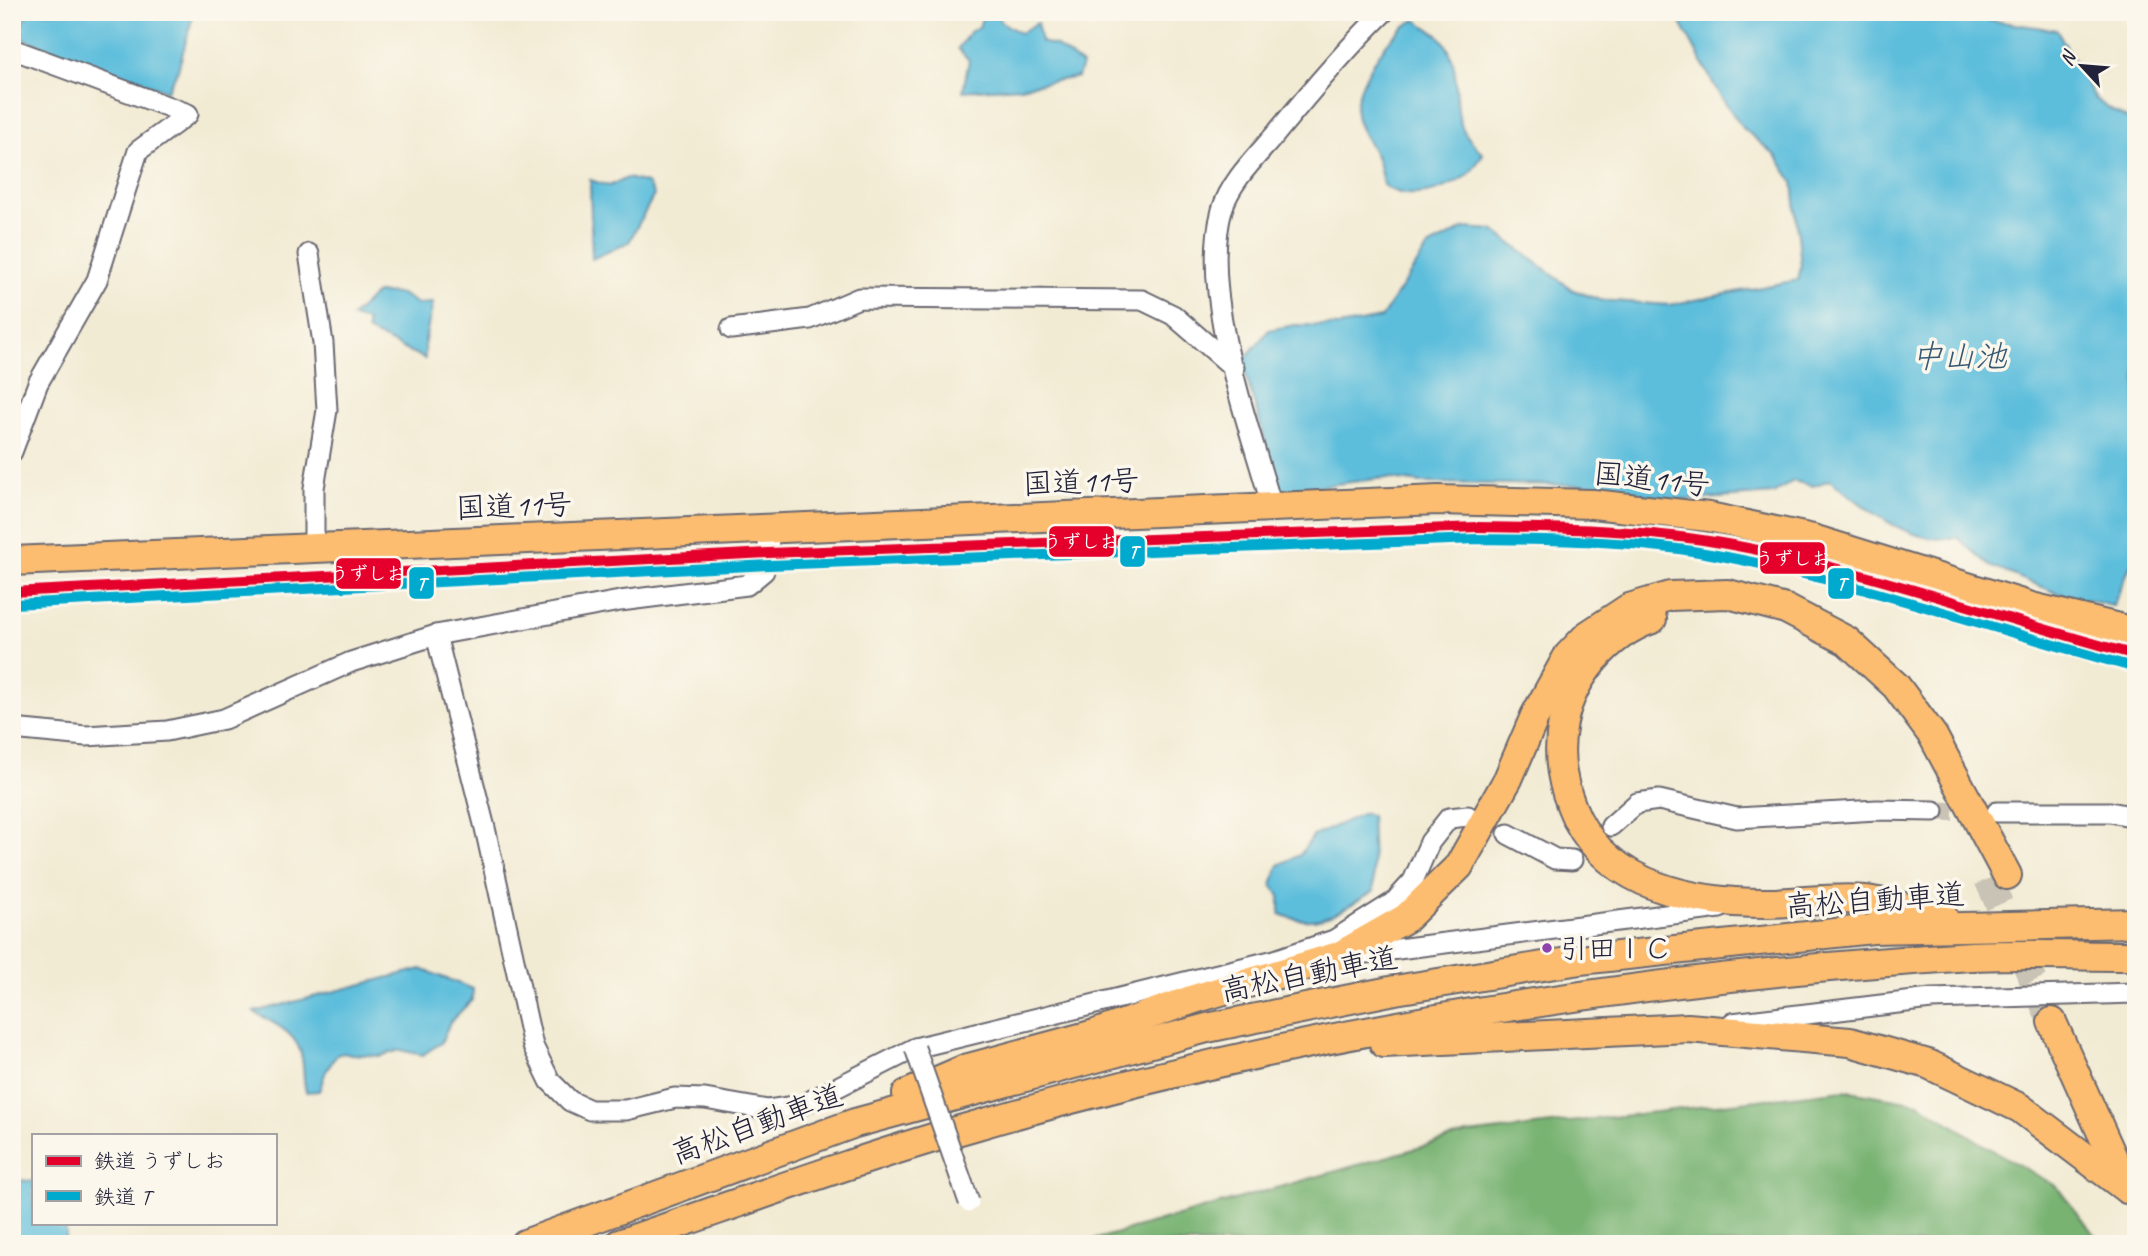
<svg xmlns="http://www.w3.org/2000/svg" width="2148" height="1256" viewBox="0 0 2148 1256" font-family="Caveat,'Klee One',sans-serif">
<rect width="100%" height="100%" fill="#fbf7ec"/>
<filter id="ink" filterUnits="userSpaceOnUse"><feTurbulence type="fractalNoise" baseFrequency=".0143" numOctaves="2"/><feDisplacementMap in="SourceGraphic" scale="14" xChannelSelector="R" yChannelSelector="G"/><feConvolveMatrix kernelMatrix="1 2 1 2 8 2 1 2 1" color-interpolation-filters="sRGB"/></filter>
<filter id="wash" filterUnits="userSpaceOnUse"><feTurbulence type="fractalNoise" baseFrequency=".00686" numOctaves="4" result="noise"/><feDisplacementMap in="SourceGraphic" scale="28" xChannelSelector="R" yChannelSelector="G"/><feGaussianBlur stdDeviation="1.57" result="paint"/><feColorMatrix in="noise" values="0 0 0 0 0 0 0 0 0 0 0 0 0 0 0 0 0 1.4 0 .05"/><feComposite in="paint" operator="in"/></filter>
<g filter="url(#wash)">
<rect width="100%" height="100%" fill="#f2ebd4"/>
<path fill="#78b372" stroke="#4d6a56" stroke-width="2" d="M1844 1090 1918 1103 1989 1148 2056 1186 2102 1244H1079L1467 1134Z"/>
<g fill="#5dbedc" stroke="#40708c" stroke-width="2">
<path d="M29 12H194L178 70 167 91 15 36Z"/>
<path d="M984 12H1000V21L1020 33 1037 23 1041 42 1056 46 1082 65 1078 77 1020 87 963 91 969 60 958 49 970 32 979 27Z"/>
<path d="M1675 12H1973L1987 20 2057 30 2095 98 2107 108 2136 124V552L2113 606 2057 593 1990 566 1957 537C1912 548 1863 506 1830 480L1813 486 1793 481 1773 494 1677 501 1582 485 1421 483 1384 478 1280 491 1242 362 1269 330 1295 325 1339 326 1381 318 1428 247 1465 228 1493 230 1573 290 1600 300 1669 305 1798 280 1801 266 1793 182 1777 157 1742 127 1719 94Z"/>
<path d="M1416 20C1423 25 1432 30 1439 36 1462 59 1453 94 1460 122 1464 135 1474 144 1483 154 1478 161 1473 172 1466 176 1443 192 1406 203 1383 185 1381 175 1380 163 1375 154 1369 142 1358 129 1356 115 1352 88 1390 29 1416 20Z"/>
<path d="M627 178 647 183 654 195 629 242 592 259 590 180 609 186Z"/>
<path d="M376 293 401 294 418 304 433 303 425 340V359L367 331V321L352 317Z"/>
<path d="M1364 813 1371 816 1374 891C1340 910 1320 931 1280 914V896L1272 885 1279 865 1300 855 1313 836Z"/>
<path d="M421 969 473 989 472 1000 450 1022 441 1043 422 1055 400 1050 380 1056 338 1053 326 1071 319 1091 306 1092C303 1080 304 1069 302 1058 298 1032 273 1023 254 1012Z"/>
<path d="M12 1180 33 1181V1223H66V1244H12Z"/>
</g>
</g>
<g filter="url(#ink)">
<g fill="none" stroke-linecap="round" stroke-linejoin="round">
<path stroke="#c8c3b5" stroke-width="19" stroke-dasharray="19 10" stroke-linecap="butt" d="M1934 811 1982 812"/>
<path stroke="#c8c3b5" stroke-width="28" stroke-dasharray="28 14" stroke-linecap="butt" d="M1988 879 2052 1022"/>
<g stroke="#6b6871" stroke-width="23">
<g id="minor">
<path d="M12 49 188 114 138 151 97 280 38 383 12 452"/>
<path d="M309 254 323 343 327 410 314 488V548"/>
<path d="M731 329 810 319 859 298 1142 300 1173 315 1234 368"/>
<path d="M1272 507C1249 424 1199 294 1222 210 1230 182 1256 157 1274 136 1309 93 1344 51 1384 12"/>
<path d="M436 635 485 828 533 1046 550 1081 570 1101 590 1110H626L675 1098 705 1099 768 1110 802 1105 915 1048 1275 960 1334 940 1394 902 1413 881 1430 842 1449 818 1468 816"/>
<path d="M12 729 86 736 167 731 224 719 351 662 436 635 620 601 747 585 764 571 771 528"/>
<path d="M1997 812H2110L2136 817"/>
<path d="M1611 826 1637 803 1659 800 1737 818 1877 810 1934 811"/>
<path d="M1508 834 1555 859 1572 860"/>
<path d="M1351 955 1720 908"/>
<path d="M1732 1023 1931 999 2136 993"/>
</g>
</g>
<g stroke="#6b6871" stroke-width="32">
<g id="highway">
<path d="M12 561 1438 500 1593 504 1709 517 1813 539 2032 607 2136 632"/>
<path d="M1652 619C1608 634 1572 677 1563 722 1556 757 1562 787 1577 819 1612 887 1694 903 1765 903 1798 903 1833 897 1865 900 1891 903 1918 911 1943 916"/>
<path d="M2052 1022 2127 1189"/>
<path d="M1384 1043 1688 1028 1850 1042 1928 1064 2020 1108 2127 1189"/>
<path d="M907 1094 965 1069 1095 1034 1194 999 1339 956 1406 918 1459 866 1508 779 1535 716 1568 656 1588 635 1629 608 1670 596 1728 594 1786 609 1847 641 1896 686 1933 736 2007 875"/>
<path d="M525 1244 855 1123 1207 1028 1395 990 1580 960 1873 929 2136 923"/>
<path d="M619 1244C737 1204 854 1160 974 1126 1294 1033 1624 979 1956 957 2016 953 2076 956 2136 956"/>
</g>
</g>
<use href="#minor" stroke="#fff" stroke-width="19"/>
<use href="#highway" stroke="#fcbd6f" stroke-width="28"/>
<g stroke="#6b6871" stroke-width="23" stroke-linecap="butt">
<path id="minor-bridge" d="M915 1048 969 1202"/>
</g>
<use href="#minor-bridge" stroke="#fff" stroke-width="19"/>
<g stroke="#fbf7ec" stroke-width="16">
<path id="rail-1" d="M12 592 768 553 1477 527C1556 528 1637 529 1715 542 1858 566 1996 618 2136 655"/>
</g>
<g stroke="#fbf7ec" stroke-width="16">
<path id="rail-2" d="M13 604 769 565 1477 539C1557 540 1638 540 1716 555 1858 581 1994 630 2133 667"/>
</g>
<use href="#rail-1" stroke="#e4002b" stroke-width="10"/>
<use href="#rail-2" stroke="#00a9ce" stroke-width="10"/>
</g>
</g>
<circle fill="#8e44ad" stroke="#fbf7ec" stroke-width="2.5" cx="1547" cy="948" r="6"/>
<g text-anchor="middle" stroke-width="7" stroke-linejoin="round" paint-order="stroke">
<g font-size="28" fill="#22223b" stroke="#fbf7ec" text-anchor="start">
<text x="1560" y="958">引田ＩＣ</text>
</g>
<g font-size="30" fill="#22223b" stroke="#fbf7ec">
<text transform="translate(1652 479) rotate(6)" y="10">国道11号</text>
<text transform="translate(1081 482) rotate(-2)" y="10">国道11号</text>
<text transform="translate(514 506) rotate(-2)" y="10">国道11号</text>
<text transform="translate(1875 900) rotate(-4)" y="10">高松自動車道</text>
<text transform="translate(1309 974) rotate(-11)" y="10">高松自動車道</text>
<text transform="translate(757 1124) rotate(-20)" y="10">高松自動車道</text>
</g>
<g font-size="32" font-style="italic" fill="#375973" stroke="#fbf7ec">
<text x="1959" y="367">中山池</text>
</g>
</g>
<g stroke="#fbf7ec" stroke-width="2.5">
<rect x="1048" y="525" width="67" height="33" rx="7" fill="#e4002b"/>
<rect x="1119" y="535" width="27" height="33" rx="7" fill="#00a9ce"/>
<rect x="1759" y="541" width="67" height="34" rx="7" fill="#e4002b"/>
<rect x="335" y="557" width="67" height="33" rx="7" fill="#e4002b"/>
<rect x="408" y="566" width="27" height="34" rx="7" fill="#00a9ce"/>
<rect x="1827" y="567" width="28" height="33" rx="7" fill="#00a9ce"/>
</g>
<g font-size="19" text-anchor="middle" font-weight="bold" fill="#fff">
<text x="1081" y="548">うずしお</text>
<text x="1133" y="558">T</text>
<text x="1793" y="565">うずしお</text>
<text x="368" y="580">うずしお</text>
<text x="421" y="590">T</text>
<text x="1841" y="590">T</text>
</g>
<rect width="2148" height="1256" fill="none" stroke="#fbf7ec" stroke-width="42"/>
<rect x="32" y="1134" width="245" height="91" fill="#fbf7ec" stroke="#a4a2a5" stroke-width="2"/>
<rect x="46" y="1156" width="35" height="10" fill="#e4002b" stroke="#a4a2a5" stroke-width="2"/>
<text x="94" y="1168" font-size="21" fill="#22223b">鉄道 うずしお</text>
<rect x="46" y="1191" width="35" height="10" fill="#00a9ce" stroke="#a4a2a5" stroke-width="2"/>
<text x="94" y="1204" font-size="21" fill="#22223b">鉄道 T</text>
<g transform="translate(2082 66) rotate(296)" stroke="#fbf7ec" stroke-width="5" paint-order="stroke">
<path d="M0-5L12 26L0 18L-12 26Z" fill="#22223b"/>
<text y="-10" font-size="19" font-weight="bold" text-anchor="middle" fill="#22223b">N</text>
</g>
</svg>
